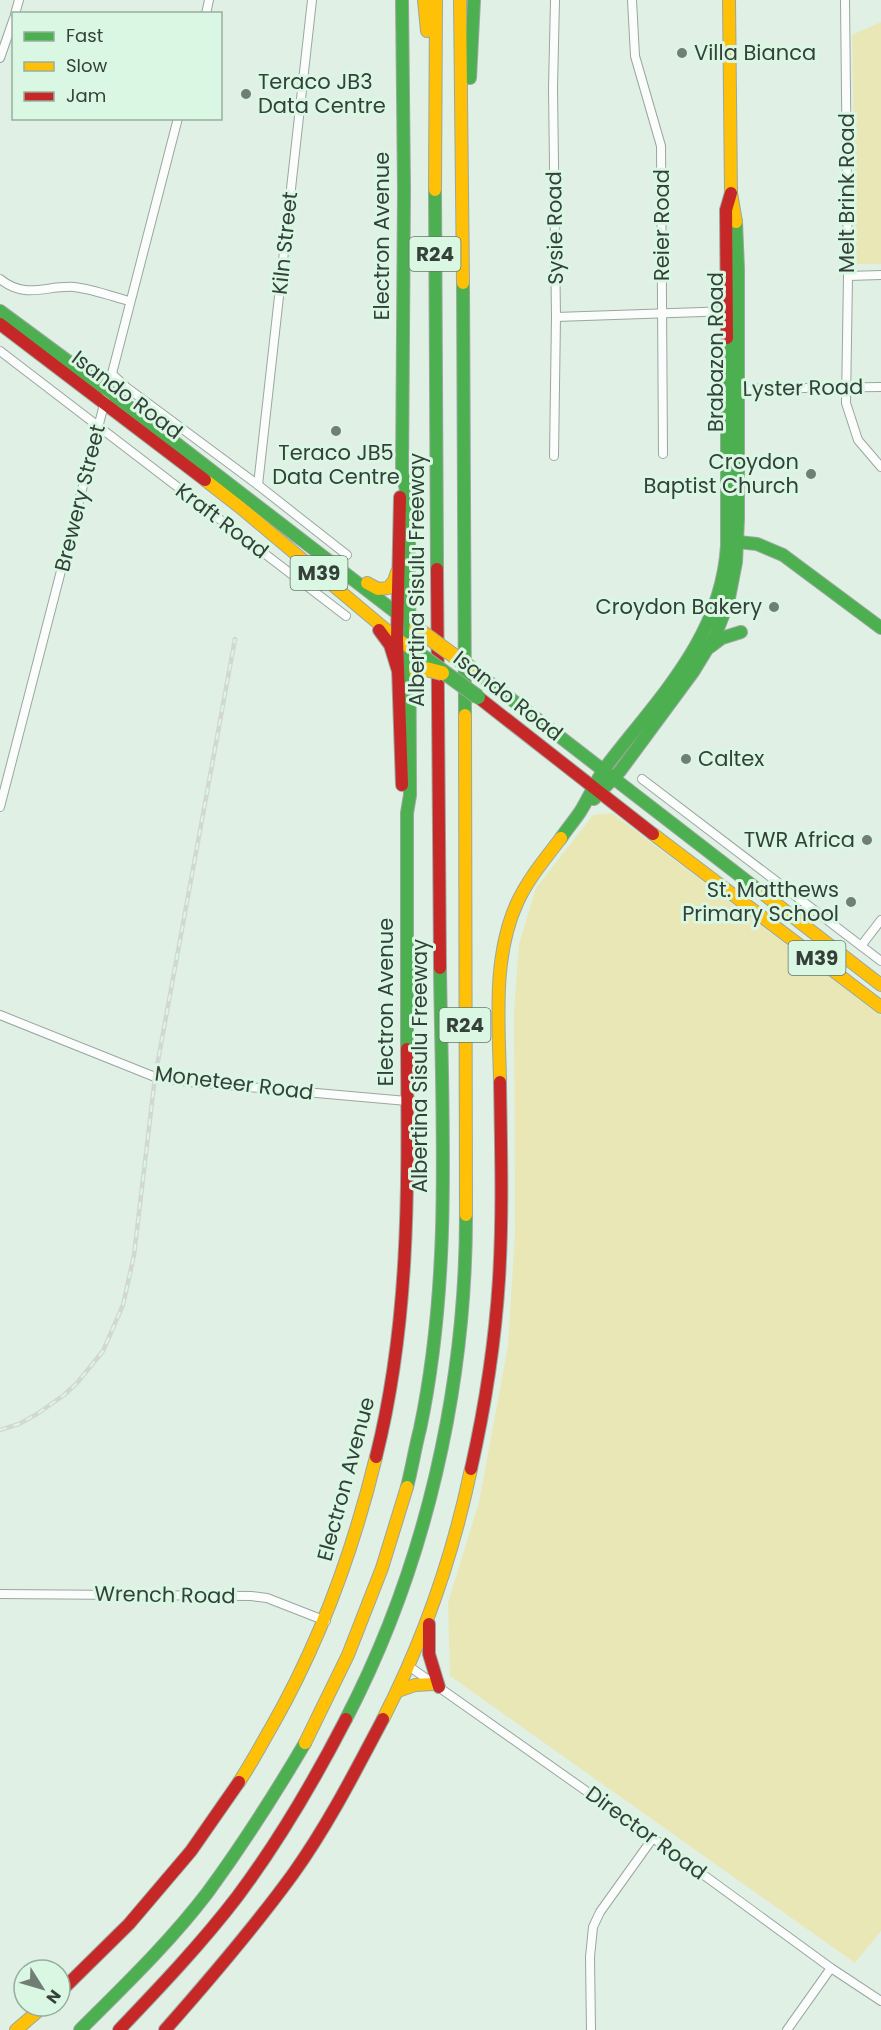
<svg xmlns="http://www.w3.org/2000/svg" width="881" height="2030" viewBox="0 0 881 2030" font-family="Poppins,sans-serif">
<rect width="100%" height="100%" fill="#e0f0e5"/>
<g fill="#e9e7b6">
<path d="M881 22V264H856L852 35Z"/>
<path d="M612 813 881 1016V1931L855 1963 450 1676 448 1603 479 1502 508 1346 515 1232 514 1013 519 944 536 888 593 815Z"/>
</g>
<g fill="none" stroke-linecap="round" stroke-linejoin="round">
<g stroke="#9aa79f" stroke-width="10">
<g id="street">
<path d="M632 0 635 56 661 146 663 454"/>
<path d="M845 0 848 276 846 403 858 440 881 467"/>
<path d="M15 14 19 0"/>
<path d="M206 14 209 0"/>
<path d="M0 58 14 18"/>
<path d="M848 276 881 275"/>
<path d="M0 279C26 300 46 285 74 287 92 289 111 296 129 301"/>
<path d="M556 317 731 311"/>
<path d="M0 351 346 616"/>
<path d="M112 374 126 387 258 485 347 555"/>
<path d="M734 389 881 387"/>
<path d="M554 456 556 317 553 88 555 0"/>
<path d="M258 485 312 0"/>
<path d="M642 779 881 961"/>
<path d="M0 807 178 118"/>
<path d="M861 946 881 920"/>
<path d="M0 1015 155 1077 190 1082 407 1101"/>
<path d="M0 1594 251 1596 267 1598 326 1621"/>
<path d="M410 1667 653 1838 831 1968 881 2001"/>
<path d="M591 2030 590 1957 593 1927 600 1912 653 1838"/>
<path d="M787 2030 831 1968"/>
</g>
</g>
<g stroke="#9aa79f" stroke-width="14">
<g id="fast">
<path d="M402 0 404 189 402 479"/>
<path d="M470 78 474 0"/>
<path d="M435 190 437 569"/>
<path d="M463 283 465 715"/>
<path d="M0 311 107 390 416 628"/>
<path d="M402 472 406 490 409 538 410 795 407 813V1049"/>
<path d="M729 541 757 544 783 555 881 628"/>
<path d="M710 647 722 638 741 632"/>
<path d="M476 672 757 889"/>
<path d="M594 799 620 771 693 672 715 636 728 603 736 562 738 519V269L736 222"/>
<path d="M561 838C567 829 574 821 580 812 589 798 595 782 605 768 658 698 721 639 727 546V338"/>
<path d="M407 1487C412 1468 415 1448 420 1429 452 1278 442 1122 440 968"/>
<path d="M346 1719C426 1565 466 1387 466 1215"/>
<path d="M80 2030C124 1986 170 1942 208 1892 243 1844 275 1794 305 1743"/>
</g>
</g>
<g stroke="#9aa79f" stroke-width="14">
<g id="slow">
<path d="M424 0 427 31"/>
<path d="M460 0 463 283"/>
<path d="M729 0 731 193 736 222"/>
<path d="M435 190 436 0"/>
<path d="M205 480 241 508 397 639 415 651"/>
<path d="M367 583 378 589 388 588 394 581 397 572"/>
<path d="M465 715 466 1215"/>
<path d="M653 834 881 1007"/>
<path d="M757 889 881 985"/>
<path d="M500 1082C499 1024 492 958 517 903 528 879 545 859 561 838"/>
<path d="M398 1691 415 1685 434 1684"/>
<path d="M383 1719C423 1641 453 1555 471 1469"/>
<path d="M305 1743 348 1655 382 1568 407 1487"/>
<path d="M239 1782C251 1764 261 1745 272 1726 320 1642 353 1551 376 1457"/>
<path d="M16 2030 44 2006"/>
</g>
</g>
<g stroke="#9aa79f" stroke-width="14">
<g id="jam">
<path d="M0 324 205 480"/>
<path d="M727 338 726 210 731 193"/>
<path d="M400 497 397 639 402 785"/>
<path d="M437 569 440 968"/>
<path d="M379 630 390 645 398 671"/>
<path d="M478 697 653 834"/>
<path d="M376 1457C410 1322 408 1188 407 1049"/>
<path d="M471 1469C485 1407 495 1343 499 1279 503 1214 501 1148 500 1082"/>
<path d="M429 1624V1654L439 1687"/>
<path d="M60 1992 129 1924 191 1851 239 1782"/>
<path d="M119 2030C160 1987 201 1944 237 1897 279 1841 314 1781 346 1719"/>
<path d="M165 2030C210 1979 253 1929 293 1874 328 1825 355 1772 383 1719"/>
</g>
</g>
<use href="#street" stroke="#fafdfb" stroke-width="8"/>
<use href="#fast" stroke="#4caf50" stroke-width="12"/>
<use href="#slow" stroke="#ffc107" stroke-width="12"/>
<use href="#jam" stroke="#c62828" stroke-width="12"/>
<g stroke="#d2d7d4" stroke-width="4.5">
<path id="rail" d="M0 1430 19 1424 37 1414 64 1395 77 1383 103 1351 123 1305 134 1255 155 1077 235 639"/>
</g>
<use href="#rail" stroke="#d9f7e3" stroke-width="2" stroke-dasharray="7" stroke-linecap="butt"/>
<g stroke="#9ca997" stroke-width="16" stroke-linecap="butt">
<path id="fast-bridge" d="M415 651 478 697"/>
</g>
<g stroke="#9ca997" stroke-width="16" stroke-linecap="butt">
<g id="slow-bridge">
<path d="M416 628 476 672"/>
<path d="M416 671 426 669 442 673"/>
</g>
</g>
<use href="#fast-bridge" stroke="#4caf50" stroke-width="14"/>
<use href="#slow-bridge" stroke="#ffc107" stroke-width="14"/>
</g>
<g fill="#707e75" stroke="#d9f7e3" stroke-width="2">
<circle cx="682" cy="53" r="6"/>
<circle cx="246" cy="94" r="6"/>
<circle cx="336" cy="431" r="6"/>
<circle cx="811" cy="474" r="6"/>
<circle cx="774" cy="607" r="6"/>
<circle cx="686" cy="759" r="6"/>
<circle cx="867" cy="840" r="6"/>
<circle cx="851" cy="902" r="6"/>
</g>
<g text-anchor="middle" stroke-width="6" stroke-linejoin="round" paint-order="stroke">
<g fill="#d9f7e3" stroke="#66776b" stroke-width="1.5">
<rect x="409.5" y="237" width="51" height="34" rx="4.5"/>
<rect x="290.5" y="556" width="57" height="34" rx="4.5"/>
<rect x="788.5" y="941" width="57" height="34" rx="4.5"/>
<rect x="439.5" y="1008" width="51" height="34" rx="4.5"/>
</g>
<g font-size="20" font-weight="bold" fill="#344038">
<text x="435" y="261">R24</text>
<text x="319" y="580">M39</text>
<text x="817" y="965">M39</text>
<text x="465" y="1032">R24</text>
</g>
<g font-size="21" fill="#344038" stroke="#d9f7e3" text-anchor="end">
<text x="694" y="60" text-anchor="start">Villa Bianca</text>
<text x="258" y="89" text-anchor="start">Teraco JB3<tspan x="258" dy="24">Data Centre</tspan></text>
<text x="336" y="460" text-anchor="middle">Teraco JB5<tspan x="336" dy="24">Data Centre</tspan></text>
<text x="799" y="469">Croydon<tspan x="799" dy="24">Baptist Church</tspan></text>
<text x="762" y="614">Croydon Bakery</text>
<text x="698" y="766" text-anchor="start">Caltex</text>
<text x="855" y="847">TWR Africa</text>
<text x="839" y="897">St. Matthews<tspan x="839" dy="24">Primary School</tspan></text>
</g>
<g font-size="21" fill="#344038" stroke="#d9f7e3">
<text transform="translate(847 193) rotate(-90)" y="7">Melt Brink Road</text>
<text transform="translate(662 225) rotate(-90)" y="7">Reier Road</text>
<text transform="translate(555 228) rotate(-91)" y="7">Sysie Road</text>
<text transform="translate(382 236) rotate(-90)" y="7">Electron Avenue</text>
<text transform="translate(285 243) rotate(-84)" y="7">Kiln Street</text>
<text transform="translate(716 352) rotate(-90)" y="7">Brabazon Road</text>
<text transform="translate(803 388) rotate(-1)" y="7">Lyster Road</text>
<text transform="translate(127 395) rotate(37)" y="7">Isando Road</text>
<text transform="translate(80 498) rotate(-76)" y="7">Brewery Street</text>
<text transform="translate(222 521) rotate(37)" y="7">Kraft Road</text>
<text transform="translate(417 580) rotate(-90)" y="7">Albertina Sisulu Freeway</text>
<text transform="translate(508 696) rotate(38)" y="7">Isando Road</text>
<text transform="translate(386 1002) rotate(-90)" y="7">Electron Avenue</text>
<text transform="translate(420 1066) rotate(-90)" y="7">Albertina Sisulu Freeway</text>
<text transform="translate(234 1083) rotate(7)" y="7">Moneteer Road</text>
<text transform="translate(346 1479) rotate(-75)" y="7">Electron Avenue</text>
<text transform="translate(165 1595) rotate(1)" y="7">Wrench Road</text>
<text transform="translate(646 1833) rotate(36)" y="7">Director Road</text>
</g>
</g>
<rect x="12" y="12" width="210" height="108" fill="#d9f7e3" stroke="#97ae9f" stroke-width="1.5"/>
<rect x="24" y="32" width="30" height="9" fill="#4caf50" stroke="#97ae9f" stroke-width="1.5"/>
<text x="66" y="42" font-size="18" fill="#344038">Fast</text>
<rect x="24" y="62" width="30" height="9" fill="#ffc107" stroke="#97ae9f" stroke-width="1.5"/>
<text x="66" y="72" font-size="18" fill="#344038">Slow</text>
<rect x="24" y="92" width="30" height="9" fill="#c62828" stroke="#97ae9f" stroke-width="1.5"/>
<text x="66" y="102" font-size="18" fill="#344038">Jam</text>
<g transform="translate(42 1988) rotate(127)"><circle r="28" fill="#d9f7e3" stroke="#97ae9f" stroke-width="1.5"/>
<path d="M0-4.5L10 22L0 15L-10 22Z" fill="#707e75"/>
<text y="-9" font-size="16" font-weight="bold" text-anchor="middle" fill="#344038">N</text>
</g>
</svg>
